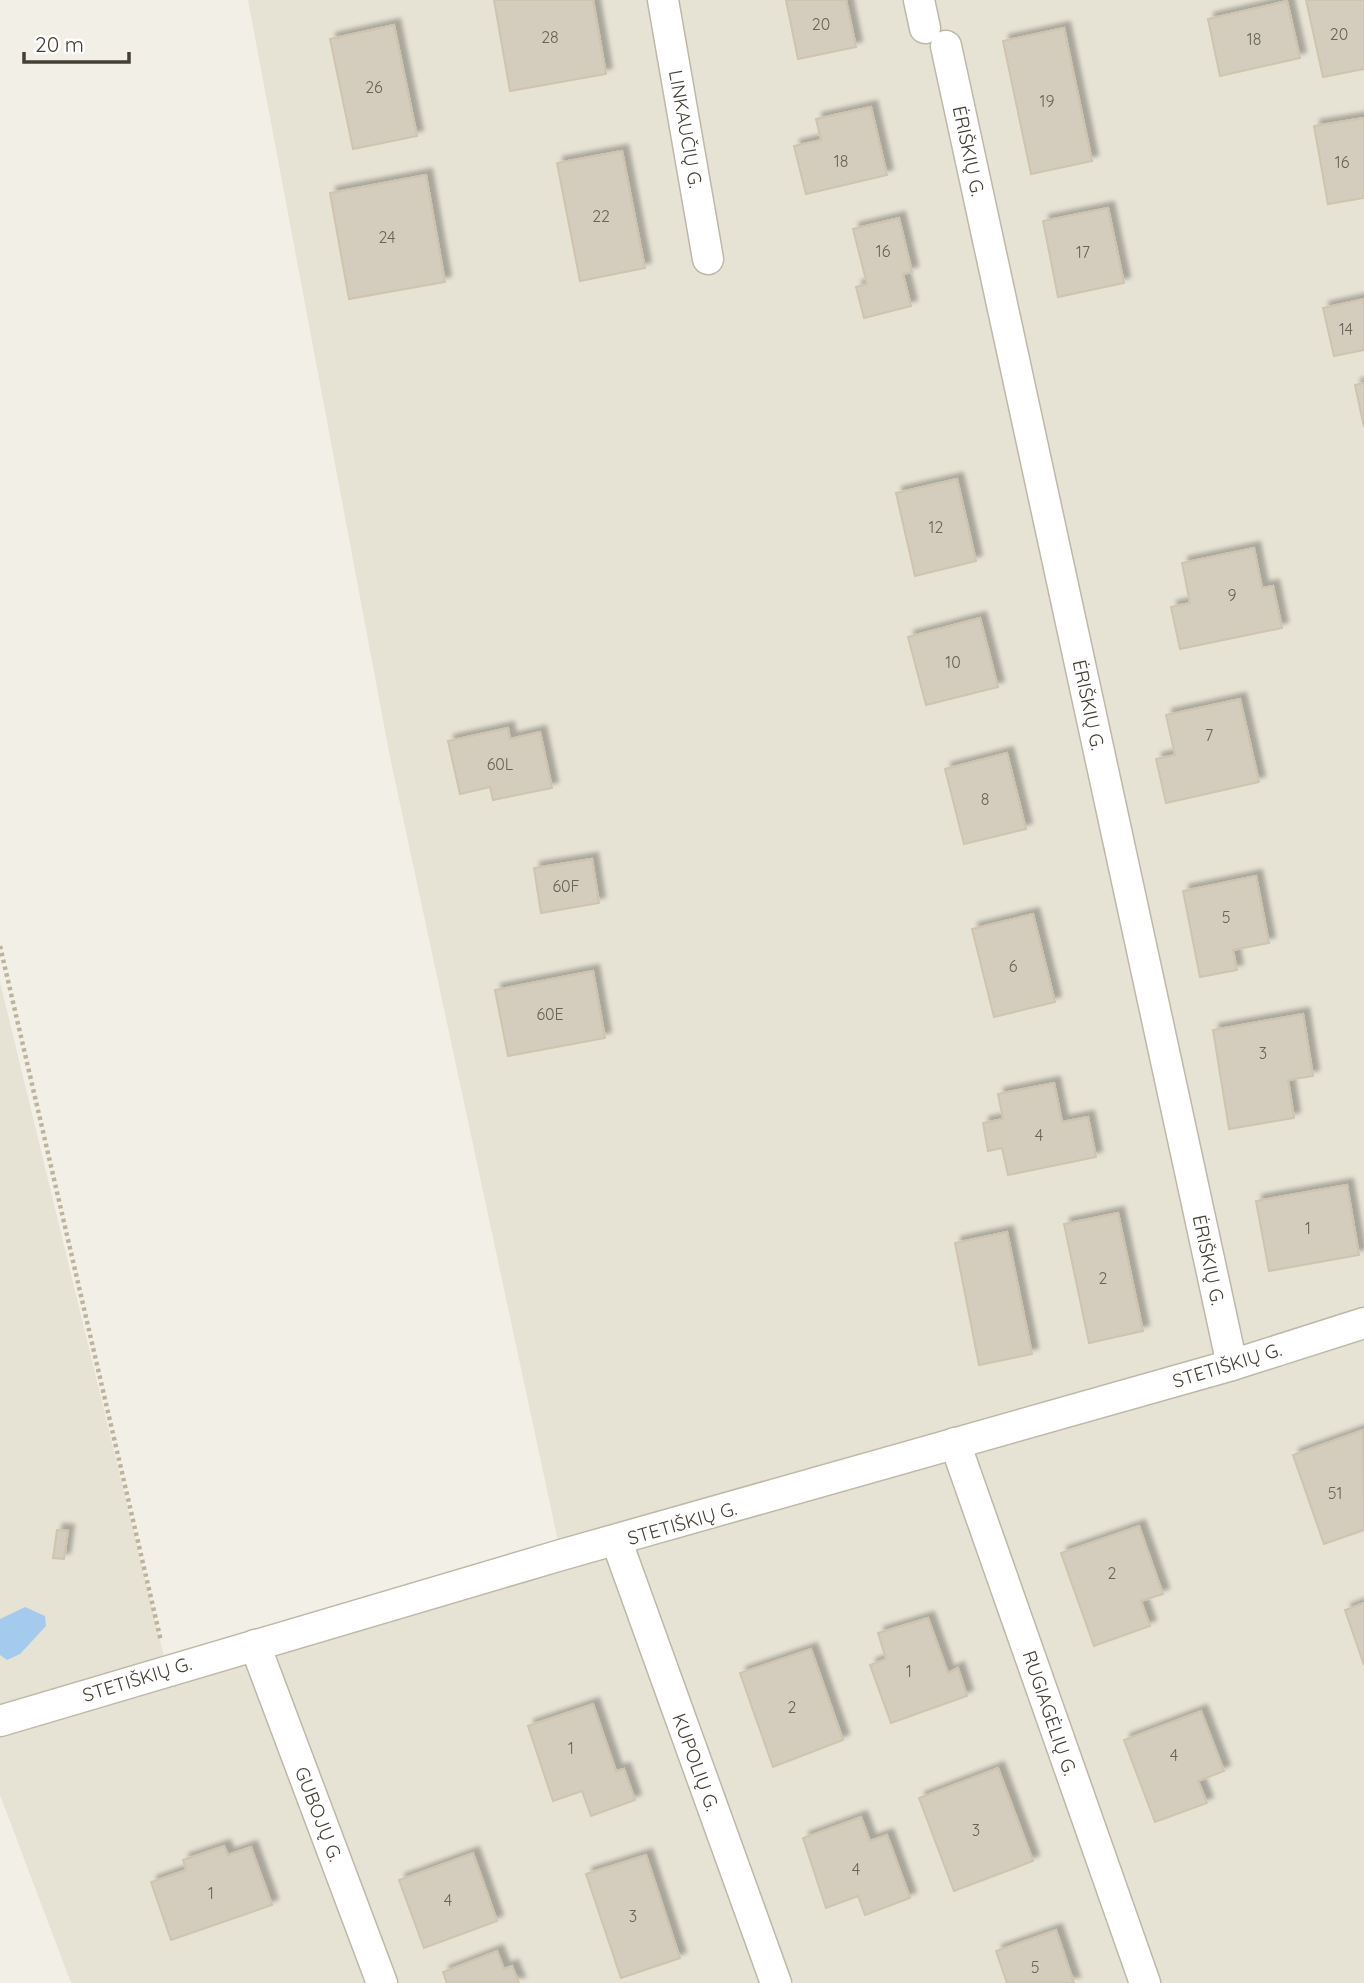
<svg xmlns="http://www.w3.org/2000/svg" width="1364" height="1983" viewBox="0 0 1364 1983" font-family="Quicksand,sans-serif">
<defs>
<filter id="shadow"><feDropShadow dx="6" dy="-6" stdDeviation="2" flood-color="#0004"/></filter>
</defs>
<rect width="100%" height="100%" fill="#f2efe6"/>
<path fill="#e6e2d4" d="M248 0H1364V1983H71L0 1795V982L167 1669 561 1555 390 757Z"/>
<path fill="#a4cbee" d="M25 1607 45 1616 46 1626 20 1654 7 1660 0 1655V1619Z"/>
<g fill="#d4ccbc" stroke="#cec4af" stroke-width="2" filter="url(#shadow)">
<path d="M494 0H593L606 74 510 91Z"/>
<path d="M786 0H846L856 47 798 59Z"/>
<path d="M1306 0H1364V69L1323 77Z"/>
<path d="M1287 1 1300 58 1220 76 1208 19Z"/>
<path d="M394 25 417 136 353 149 330 39Z"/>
<path d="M1064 28 1092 161 1031 174 1003 41Z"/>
<path d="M871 107 887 175 806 194 794 146 821 140 816 119Z"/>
<path d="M1364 118V198L1328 204 1314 126Z"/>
<path d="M622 151 645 268 580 281 557 163Z"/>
<path d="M426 175 445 282 349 299 330 193Z"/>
<path d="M1108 208 1124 283 1058 297 1043 221Z"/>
<path d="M899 218 912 272 903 274 911 306 864 318 856 287 867 284 853 229Z"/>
<path d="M1364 299V350L1334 356 1323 308Z"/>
<path d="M1364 383V427L1355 385Z"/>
<path d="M957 479 976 561 915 576 896 493Z"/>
<path d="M1254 548 1262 588 1273 586 1282 628 1180 649 1171 607 1190 603 1182 563Z"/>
<path d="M980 618 998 687 926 705 908 637Z"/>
<path d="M1240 699 1259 782 1166 803 1156 759 1175 755 1166 715Z"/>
<path d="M508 728 510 739 540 732 552 788 493 800 490 787 460 794 448 741Z"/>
<path d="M1007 753 1026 829 964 844 945 769Z"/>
<path d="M592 859 599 903 541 913 534 868Z"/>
<path d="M1256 876 1269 943 1233 950 1237 970 1200 977 1183 891Z"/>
<path d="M1033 914 1055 1002 994 1017 972 929Z"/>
<path d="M593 971 605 1038 508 1056 495 990Z"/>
<path d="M1303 1014 1313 1076 1288 1080 1294 1118 1229 1129 1213 1030Z"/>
<path d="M1054 1083 1062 1122 1088 1117 1096 1157 1008 1175 1002 1148 988 1151 983 1123 1003 1119 998 1094Z"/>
<path d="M1347 1185 1359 1255 1269 1271 1256 1201Z"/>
<path d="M1118 1213 1143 1331 1089 1343 1064 1224Z"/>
<path d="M1007 1232 1032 1354 979 1365 955 1243Z"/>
<path d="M1363 1430 1364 1530 1324 1544 1293 1455Z"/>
<path d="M1139 1526 1163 1594 1141 1601 1150 1626 1094 1646 1061 1553Z"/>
<path d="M57 1530 68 1531 64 1559 53 1558Z"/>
<path d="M1364 1603V1665L1345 1610Z"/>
<path d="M928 1618 948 1673 958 1668 967 1696 891 1723 870 1665 886 1659 878 1633Z"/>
<path d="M811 1649 843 1740 773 1767 740 1673Z"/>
<path d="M593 1704 616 1771 624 1769 635 1800 591 1816 582 1791 553 1801 528 1726Z"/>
<path d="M1201 1711 1224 1771 1198 1781 1207 1803 1155 1822 1124 1740Z"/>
<path d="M998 1768 1033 1861 954 1891 919 1798Z"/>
<path d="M861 1817 870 1841 887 1835 910 1898 865 1915 858 1896 826 1908 803 1838Z"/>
<path d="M224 1846 228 1855 251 1847 272 1905 171 1940 151 1882 186 1870 183 1860Z"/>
<path d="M473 1853 497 1921 424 1948 399 1880Z"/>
<path d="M646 1855 680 1958 621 1978 586 1874Z"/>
<path d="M1056 1930 1074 1983H1007L996 1951Z"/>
<path d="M497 1951 504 1969 512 1966 519 1983H447L443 1972Z"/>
</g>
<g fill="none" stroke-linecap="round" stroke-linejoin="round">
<g stroke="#beb8a9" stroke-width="33">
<g id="minor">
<path d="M663 0 708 259"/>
<path d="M919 0 925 28"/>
<path d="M946 46 1232 1365"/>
<path d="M955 1443 1145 1983"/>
<path d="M617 1542 776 1983"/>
<path d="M255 1645 382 1983"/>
<path d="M0 1721 561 1555 1232 1365 1364 1323"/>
</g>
</g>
<path stroke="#bfb49b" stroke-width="4.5" stroke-dasharray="3.5 3.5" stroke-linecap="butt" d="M0 946 161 1641"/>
<use href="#minor" stroke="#fff" stroke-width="30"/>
</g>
<g text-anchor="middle" stroke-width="5" stroke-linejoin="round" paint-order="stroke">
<g font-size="16" fill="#696358">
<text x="821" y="30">20</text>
<text x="1339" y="40">20</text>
<text x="550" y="43">28</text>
<text x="1254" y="45">18</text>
<text x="374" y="93">26</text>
<text x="1047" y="107">19</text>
<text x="841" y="167">18</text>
<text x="1342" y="168">16</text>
<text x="601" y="222">22</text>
<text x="387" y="243">24</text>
<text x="883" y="257">16</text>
<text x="1083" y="258">17</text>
<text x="1346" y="335">14</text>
<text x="936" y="533">12</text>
<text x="1232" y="601">9</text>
<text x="953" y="668">10</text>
<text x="1209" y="741">7</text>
<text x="500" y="770">60L</text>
<text x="985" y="805">8</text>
<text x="566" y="892">60F</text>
<text x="1226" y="923">5</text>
<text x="1013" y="972">6</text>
<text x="550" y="1020">60E</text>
<text x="1263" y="1059">3</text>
<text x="1039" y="1141">4</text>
<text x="1308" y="1234">1</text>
<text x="1103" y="1284">2</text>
<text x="1335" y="1499">51</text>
<text x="1112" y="1579">2</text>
<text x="909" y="1677">1</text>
<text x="792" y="1713">2</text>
<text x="571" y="1754">1</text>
<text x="1174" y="1761">4</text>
<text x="976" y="1836">3</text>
<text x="856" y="1875">4</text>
<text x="211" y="1899">1</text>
<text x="448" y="1906">4</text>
<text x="633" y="1922">3</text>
<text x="1035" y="1973">5</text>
</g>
<g font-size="19" fill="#454036" stroke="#fff">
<text transform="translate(686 129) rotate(80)" y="7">LINKAUČIŲ G.</text>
<text transform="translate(969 151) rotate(78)" y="7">ĖRIŠKIŲ G.</text>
<text transform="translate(1089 705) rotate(78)" y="7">ĖRIŠKIŲ G.</text>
<text transform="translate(1209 1260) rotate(78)" y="7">ĖRIŠKIŲ G.</text>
<text transform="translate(1227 1365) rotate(-17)" y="7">STETIŠKIŲ G.</text>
<text transform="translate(682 1523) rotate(-16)" y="7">STETIŠKIŲ G.</text>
<text transform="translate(137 1679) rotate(-17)" y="7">STETIŠKIŲ G.</text>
<text transform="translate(1050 1713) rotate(71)" y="7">RUGIAGĖLIŲ G.</text>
<text transform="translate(696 1762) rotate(70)" y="7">KUPOLIŲ G.</text>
<text transform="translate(319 1814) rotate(69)" y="7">GUBOJŲ G.</text>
</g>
</g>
<path d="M24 52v10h105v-10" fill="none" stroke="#454036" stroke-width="3.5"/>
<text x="35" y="52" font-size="21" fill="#454036" stroke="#ffffff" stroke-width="5" paint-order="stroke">20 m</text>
</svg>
